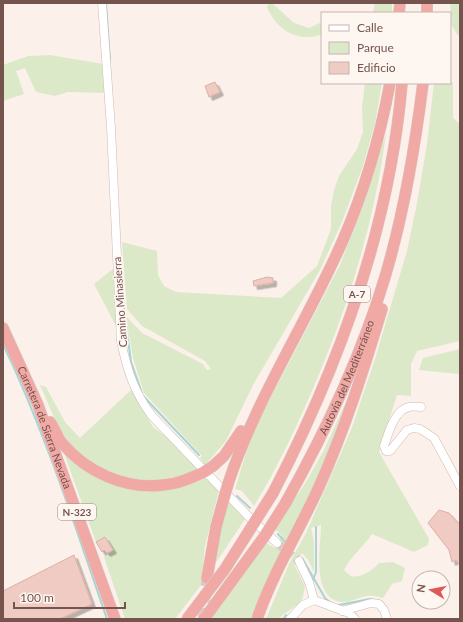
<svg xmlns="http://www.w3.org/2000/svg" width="463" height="622" viewBox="0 0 463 622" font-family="Lato,sans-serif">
<defs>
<filter id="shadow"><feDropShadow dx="3.5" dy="3.5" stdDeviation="0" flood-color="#0004"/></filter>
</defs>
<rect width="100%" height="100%" fill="#fbf1ea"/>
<g fill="#dce9c8">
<path d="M269 3H272L294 23 309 28 322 22V34C298 44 276 29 267 7Z"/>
<path d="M375 3H392V13H373Z"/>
<path d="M450 3H460V33L458 36 452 26Z"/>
<path d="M50 55 103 64 104 93 68 92 55 96 36 92 25 68 16 71 24 94 3 101V65L28 56Z"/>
<path d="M450 82 453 83V118L460 124V341L417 351 411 364V396L397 395 379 452 429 539 428 545 414 552 372 534C363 547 351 556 344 570 346 572 349 575 351 576 359 579 375 569 379 563L393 562 405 568 402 581 392 584 383 598C378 597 372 595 367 596 359 597 352 602 343 602 310 600 321 547 321 525L311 528 314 542V572L309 561 302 553 295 566 305 586C304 590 304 596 302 599 296 609 286 610 279 619H266L289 564 306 533 351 430 375 359 407 251 417 203 427 144 434 83Z"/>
<path d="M365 83H382L375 123 363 166 342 222 320 270 253 385 226 441 205 465 200 458 202 456 144 393 133 358 126 316 142 333 203 364 207 370 211 369 205 361 142 326 127 309 122 242 157 251 158 275 164 286 176 292 281 298 317 266 331 229V206L334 190 339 176 357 149 363 132 362 107Z"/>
<path d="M386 133C375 220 349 304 315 384 297 426 278 467 254 506L242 491 235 489 248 446 262 414 340 265 364 203Z"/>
<path d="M114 268 116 326 94 284Z"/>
<path d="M460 349V374L419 370 423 358Z"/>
<path d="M40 385 46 387 65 422 80 438 131 390 153 427 171 440 200 468C159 489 105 482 73 447 58 430 49 405 40 385Z"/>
<path d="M353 386 334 444 262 592 250 619H211L266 543 275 548 282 535 274 529 306 482 324 450Z"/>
<path d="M64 453C105 492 155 504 207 477L219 490 205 546 201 585 175 619H125L104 557 113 550 111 547 108 549 106 546 110 543 105 537 96 542Z"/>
<path d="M228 496 245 519 213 567Z"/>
</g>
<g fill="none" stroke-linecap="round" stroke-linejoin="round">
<g stroke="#a6d5d3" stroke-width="2">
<path d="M106 3 110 60"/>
<path d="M122 282 124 310"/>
<path d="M125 316 131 362 142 393"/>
<path d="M3 344C45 432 75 526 107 619"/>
<path d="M144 397 199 455"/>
<path d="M237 496 250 508"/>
<path d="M278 534 286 543"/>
<path d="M302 558 325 598 331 603"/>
<path d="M313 580 316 572V527"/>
<path d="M339 605 370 599 380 601"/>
<path d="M283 619 286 615"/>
</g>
</g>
<g fill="#efcbc3" stroke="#e1aea4" filter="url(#shadow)">
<path d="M215 82 220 92 209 97 205 86Z"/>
<path d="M267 277 273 278V283L254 286 253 281Z"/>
<path d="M439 510 449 513 460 525V565L456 560 452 562 449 550 428 523Z"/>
<path d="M105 537 113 550 107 553 104 550 102 552 96 542Z"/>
<path d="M74 555 92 604 60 619H3V591Z"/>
</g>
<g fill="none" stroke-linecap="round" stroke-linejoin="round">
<path stroke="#dacac3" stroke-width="8" stroke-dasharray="8 4" stroke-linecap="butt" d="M277 543 299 561"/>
<path stroke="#dacac3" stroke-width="11" stroke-dasharray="11 5.5" stroke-linecap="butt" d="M203 619 207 578"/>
<g stroke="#cfb9b2" stroke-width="9">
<g id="minor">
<path d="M102 3 111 128 121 341C127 370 134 392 152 416L249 517 277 543"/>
<path d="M421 407C418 407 412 406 409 407 394 410 388 435 384 446L386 451H390L407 430 414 428 420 429 434 438 460 486"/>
<path d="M299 561 309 582 314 600"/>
<path d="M314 600 349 613 355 619"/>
<path d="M342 611 371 603 379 604 384 610 387 619"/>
<path d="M290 619 303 605 314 600"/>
</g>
</g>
<g stroke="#d8cfcd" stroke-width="12">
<g id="highway">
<path d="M427 3V13"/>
<path d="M399 13 400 3"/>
<path id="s1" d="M3 328 38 405 115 619"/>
<path d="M50 422C55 429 57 437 62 443 86 472 126 490 163 485 178 484 191 478 204 472"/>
<path d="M213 466 224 456 241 431"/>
<path d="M228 484C256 398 307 323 343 240 365 189 380 137 390 83"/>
<path d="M273 493C339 366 390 226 402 83"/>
<path id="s2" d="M285 504C326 431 361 357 385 277 404 213 415 148 423 83"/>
<path d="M207 578 216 527 224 498"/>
<path d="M257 619C273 573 299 531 319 487 345 429 364 369 382 309"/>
</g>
</g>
<use href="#minor" stroke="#fff" stroke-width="8"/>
<use href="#highway" stroke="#f1a9a5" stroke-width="11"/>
<g stroke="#d8cfcd" stroke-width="12" stroke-linecap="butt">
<g id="highway-bridge">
<path d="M204 472 213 466"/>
<path d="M224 498 228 484"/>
<path d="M187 619 225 569 273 493"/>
<path d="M204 619 264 537 285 504"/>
</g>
</g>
<use href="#highway-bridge" stroke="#f1a9a5" stroke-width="11"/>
</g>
<g text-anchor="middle" stroke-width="3.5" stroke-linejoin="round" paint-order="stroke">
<g fill="#fef6f0" stroke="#9e857f" stroke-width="1">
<rect x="344" y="286" width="26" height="16" rx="3"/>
<rect x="58" y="504" width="38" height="16" rx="3"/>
</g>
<g font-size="10" font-weight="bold" fill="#75544e">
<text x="357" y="298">A-7</text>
<text x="77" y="516">N-323</text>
</g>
<g font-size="11" fill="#75544e" stroke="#fef6f0">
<text transform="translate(120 302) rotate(-94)" y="4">Camino Minasierra</text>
<text dy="4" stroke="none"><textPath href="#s2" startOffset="141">Autovía del Mediterráneo</textPath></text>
<text dy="4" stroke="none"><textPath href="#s1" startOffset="108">Carretera de Sierra Nevada</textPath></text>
</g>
</g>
<rect width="463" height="622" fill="none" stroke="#75544e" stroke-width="8"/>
<rect x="321" y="12" width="130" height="72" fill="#fef6f0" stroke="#c7b5af"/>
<rect x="329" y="25" width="20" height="6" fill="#ffffff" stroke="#c7b5af"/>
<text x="357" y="32" font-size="12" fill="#75544e">Calle</text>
<rect x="329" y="42" width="20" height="12" fill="#dce9c8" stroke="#c7b5af"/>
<text x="357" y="52" font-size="12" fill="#75544e">Parque</text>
<rect x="329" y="62" width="20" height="12" fill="#efcbc3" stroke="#c7b5af"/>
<text x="357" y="72" font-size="12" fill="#75544e">Edificio</text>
<g transform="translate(431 590) rotate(280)"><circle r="19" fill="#fef6f0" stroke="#c7b5af"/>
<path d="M0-3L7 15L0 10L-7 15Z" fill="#dd5957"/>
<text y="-6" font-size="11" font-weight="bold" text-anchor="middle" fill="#75544e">N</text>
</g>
<path d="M14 602v6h111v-6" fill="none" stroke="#75544e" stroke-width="2"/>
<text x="20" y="602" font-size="12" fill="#75544e" stroke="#fef6f0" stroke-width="3" paint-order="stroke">100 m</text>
</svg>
